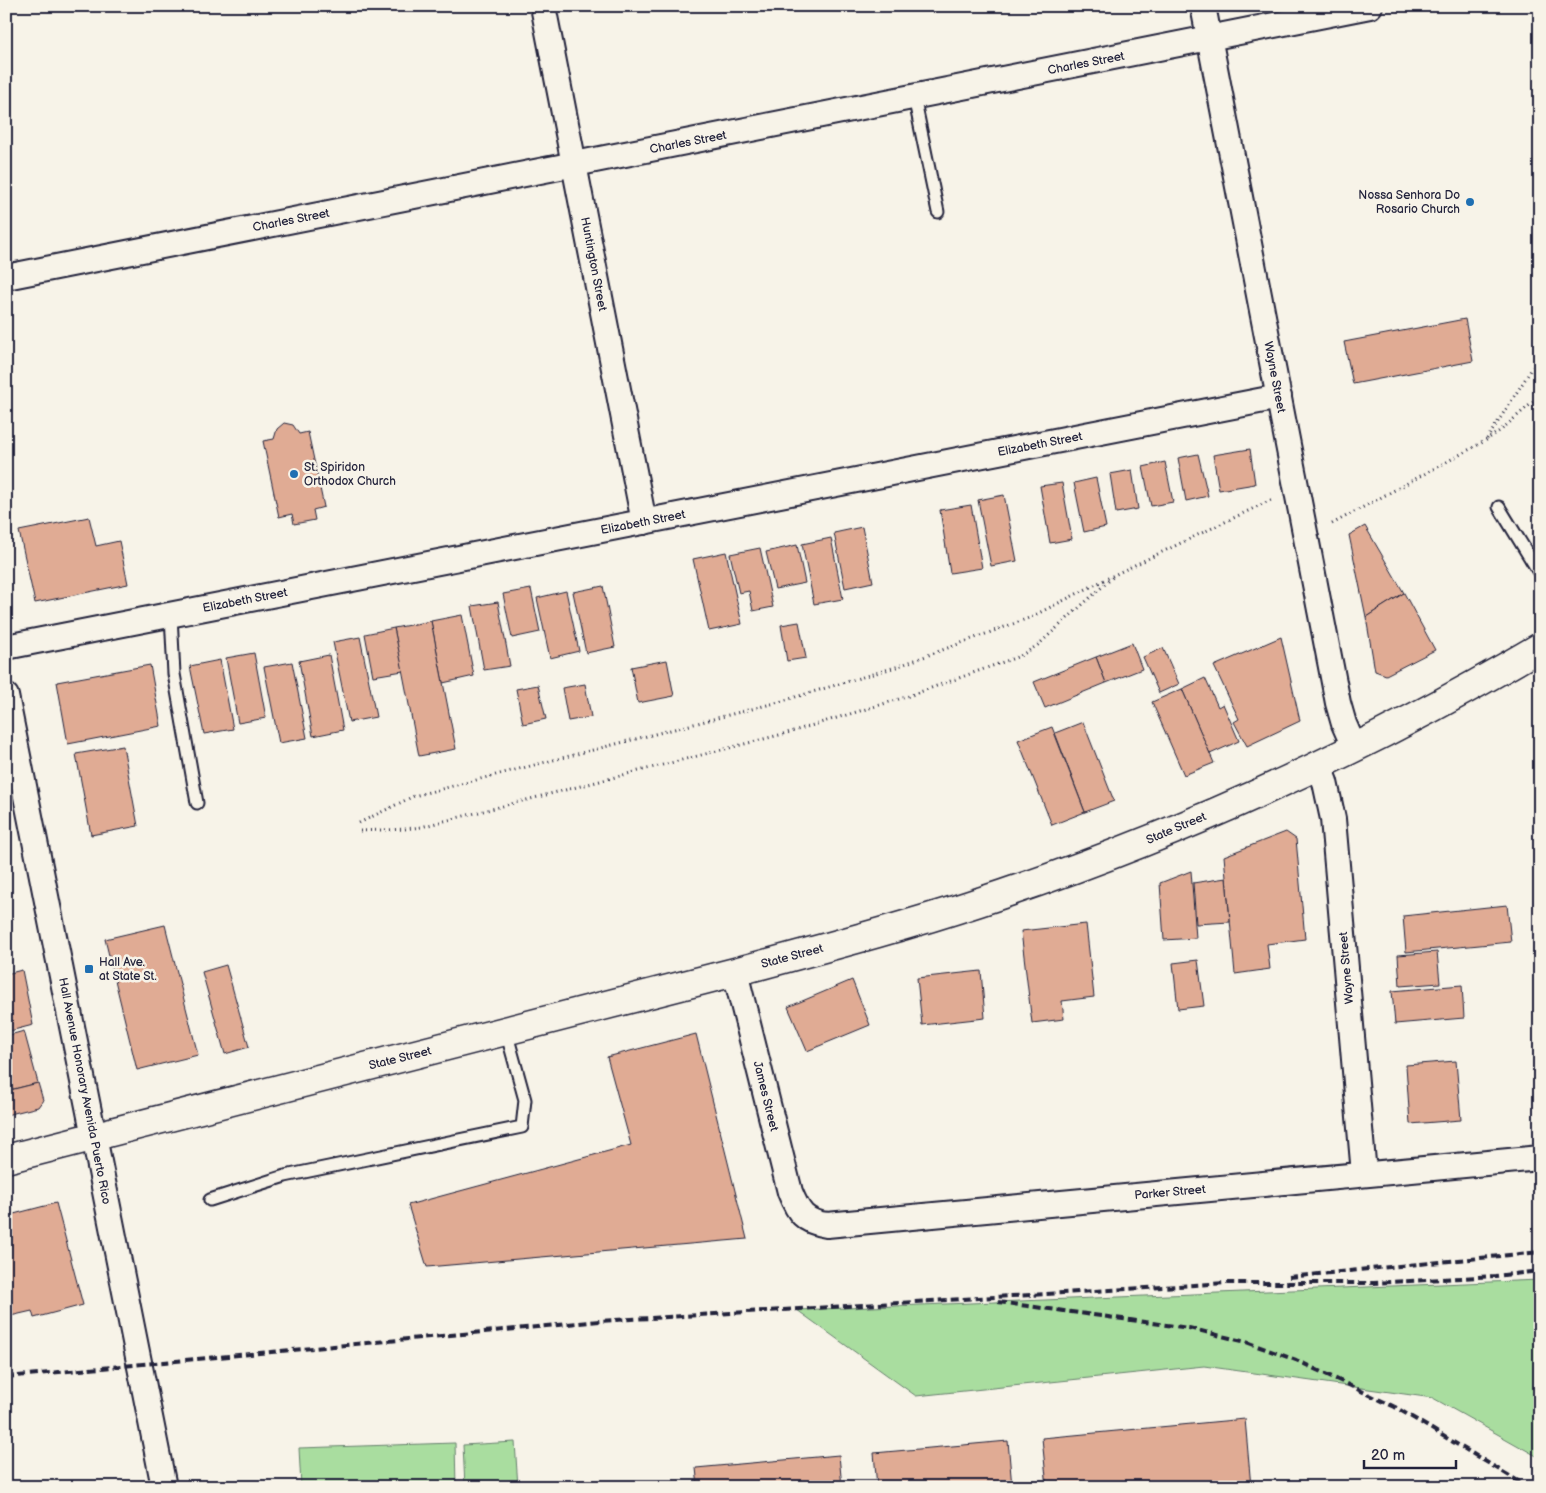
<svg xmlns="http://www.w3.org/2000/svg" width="1546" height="1493" viewBox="0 0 1546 1493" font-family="'Balsamiq Sans',sans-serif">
<rect width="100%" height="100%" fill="#f7f3e8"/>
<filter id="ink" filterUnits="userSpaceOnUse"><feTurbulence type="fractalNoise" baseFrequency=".02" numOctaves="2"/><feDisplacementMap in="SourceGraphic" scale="10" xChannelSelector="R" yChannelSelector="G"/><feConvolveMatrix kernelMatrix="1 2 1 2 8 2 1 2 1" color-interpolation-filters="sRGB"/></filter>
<g filter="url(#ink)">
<g fill="#a9dd9f" stroke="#66806d">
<path d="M1540 1280V1458L1433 1398 1204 1366 916 1396 797 1310Z"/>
<path d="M515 1442 518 1487H465L463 1445Z"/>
<path d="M455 1443 456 1487H301L299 1448Z"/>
</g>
<g fill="#e0ab94" stroke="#22223b">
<path d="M1465 319 1473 361 1353 384 1344 342Z"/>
<path d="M284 423 293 425 299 434 308 432 324 507 313 510 315 520 294 524 292 514 279 517 263 441 274 439 277 429Z"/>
<path d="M1250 449 1255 484 1219 490 1213 455Z"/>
<path d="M1198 454 1208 496 1186 501 1178 458Z"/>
<path d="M1165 462 1173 502 1151 506 1143 467Z"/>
<path d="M1132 470 1138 509 1116 513 1110 474Z"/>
<path d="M1096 478 1106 527 1084 532 1074 483Z"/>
<path d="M1062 483 1072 539 1050 543 1040 486Z"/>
<path d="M1004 495 1017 561 991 566 978 500Z"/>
<path d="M971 505 982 568 950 573 940 510Z"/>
<path d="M89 517 96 546 119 541 128 584 35 603 19 531Z"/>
<path d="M1365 526 1404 593 1366 617 1349 535Z"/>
<path d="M862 527 873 582 845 588 834 533Z"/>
<path d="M831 538 843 599 814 604 802 544Z"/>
<path d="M797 545 805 583 775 589 766 552Z"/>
<path d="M760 548 773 607 753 611 749 591 739 593 730 554Z"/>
<path d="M726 552 742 624 709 631 693 559Z"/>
<path d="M603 586 615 647 586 653 573 592Z"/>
<path d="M531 589 540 632 512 638 503 594Z"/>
<path d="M566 591 579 651 550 658 537 598Z"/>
<path d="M1404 593 1435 650 1386 675 1375 671 1366 617Z"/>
<path d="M498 602 510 666 484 670 472 606Z"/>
<path d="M462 615 474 676 443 683 431 621Z"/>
<path d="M431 621 456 749 419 756 394 628Z"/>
<path d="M799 622 806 658 787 661 781 625Z"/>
<path d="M394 628 403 671 373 676 365 634Z"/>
<path d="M360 637 376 717 349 722 333 642Z"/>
<path d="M1281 637 1300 721 1247 746 1234 722 1239 719 1214 666Z"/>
<path d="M1132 643 1142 669 1106 683 1096 657Z"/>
<path d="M1163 648 1179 684 1159 693 1143 657Z"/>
<path d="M254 653 266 718 238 723 226 658Z"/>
<path d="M329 655 343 730 313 736 299 661Z"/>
<path d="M1096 657 1106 683 1045 708 1034 682Z"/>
<path d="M220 660 233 729 204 734 190 666Z"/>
<path d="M667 660 674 696 638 703 631 667Z"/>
<path d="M292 662 307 738 279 743 264 667Z"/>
<path d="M150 665 161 726 68 744 57 682Z"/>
<path d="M1205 678 1218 707 1223 704 1239 741 1210 754 1182 689Z"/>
<path d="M585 684 591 717 568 721 562 688Z"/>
<path d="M538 685 546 719 523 724 516 689Z"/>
<path d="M1182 689 1214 763 1184 775 1152 702Z"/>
<path d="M1083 722 1114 801 1085 812 1055 733Z"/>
<path d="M1052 727 1085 812 1052 825 1018 740Z"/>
<path d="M123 746 138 826 91 835 76 754Z"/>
<path d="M1286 832 1296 839 1305 939 1267 944 1270 969 1235 974 1224 856Z"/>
<path d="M1191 871 1196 938 1164 940 1160 883Z"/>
<path d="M1226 878 1230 922 1196 924 1193 883Z"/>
<path d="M1507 905 1511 942 1406 952 1403 916Z"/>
<path d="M1086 924 1094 997 1062 1001 1064 1019 1032 1023 1021 931Z"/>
<path d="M165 925 198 1055 137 1070 105 939Z"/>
<path d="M1437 952 1440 983 1400 986 1398 955Z"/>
<path d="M1198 960 1204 1006 1178 1009 1173 963Z"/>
<path d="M226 965 249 1047 225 1054 202 972Z"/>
<path d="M22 970 33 1025 6 1032V974Z"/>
<path d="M981 971 985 1018 922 1025 917 978Z"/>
<path d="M852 980 870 1025 807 1051 788 1007Z"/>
<path d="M1462 985 1464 1018 1395 1024 1392 991Z"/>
<path d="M24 1031 38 1083 6 1091V1036Z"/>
<path d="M696 1034 747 1239 427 1267 408 1205 631 1145 607 1057Z"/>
<path d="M1456 1061 1461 1120 1410 1124 1406 1065Z"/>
<path d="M38 1083 43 1100 38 1107 6 1115V1091Z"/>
<path d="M56 1203 83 1305 34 1318 32 1311 6 1317V1216Z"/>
<path d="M1245 1419 1251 1487H1047L1042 1438Z"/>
<path d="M1008 1441 1012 1487H877L874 1453Z"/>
<path d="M839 1455 842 1487H698L696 1468Z"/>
</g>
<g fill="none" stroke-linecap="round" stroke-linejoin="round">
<g stroke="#22223b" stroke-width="15">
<g id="lane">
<path d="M914 97 938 212"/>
<path d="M1499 507 1540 574"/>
<path d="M171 615 174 674 197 803"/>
<path d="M210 1200 285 1176 522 1127 525 1100 506 1031"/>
</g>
</g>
<g stroke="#22223b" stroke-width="28">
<g id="street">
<path d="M543 6 644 522"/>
<path d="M1203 6 1338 703 1344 724 1354 747"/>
<path d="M6 277 1370 6"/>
<path d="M6 647 1279 397"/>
<path d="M6 696 164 1487"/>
<path d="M1318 764 1325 782 1333 819 1364 1174"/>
<path d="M735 972 790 1192C798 1212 804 1222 827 1225L1540 1158"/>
</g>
</g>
<g stroke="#22223b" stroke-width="31">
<path id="secondary" d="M6 1159 735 972C816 950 898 929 979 902 1173 838 1364 751 1540 647"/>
</g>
<g stroke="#22223b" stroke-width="3" stroke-dasharray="1 4" stroke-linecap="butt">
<path d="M1487 439 1540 356"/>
<path d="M1332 524 1485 441 1501 430 1540 396"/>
<path d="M359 823 414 796 779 702 896 667 1029 618 1118 573 1271 500"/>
<path d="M360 831 405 829 421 827 787 733 906 697 1020 656 1038 645 1113 577"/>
</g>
<use href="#lane" stroke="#f7f3e8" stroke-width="11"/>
<use href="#street" stroke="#f7f3e8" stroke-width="24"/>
<use href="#secondary" stroke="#f7f3e8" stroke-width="28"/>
<g stroke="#22223b" stroke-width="4" stroke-dasharray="8 4" stroke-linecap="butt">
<path d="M1289 1277 1540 1252"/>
<path d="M998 1302 1189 1328 1246 1342 1296 1360 1395 1407 1528 1487"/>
<path d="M6 1377 600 1321 1227 1283H1374L1495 1276 1540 1271"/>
</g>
</g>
</g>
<g fill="#1f6fb2" stroke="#f7f3e8" stroke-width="2">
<circle cx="1470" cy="202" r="5"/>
<circle cx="294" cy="474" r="5"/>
<rect x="84" y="964" width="10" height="10" rx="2.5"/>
</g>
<g text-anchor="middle" stroke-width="5" stroke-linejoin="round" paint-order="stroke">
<g font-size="12" fill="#22223b" stroke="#f7f3e8">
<text transform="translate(1086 63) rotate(-11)" y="4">Charles Street</text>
<text transform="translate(688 142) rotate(-11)" y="4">Charles Street</text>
<text transform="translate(291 220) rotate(-11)" y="4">Charles Street</text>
<text transform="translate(594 264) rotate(79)" y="4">Huntington Street</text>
<text transform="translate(1275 377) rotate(79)" y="4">Wayne Street</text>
<text transform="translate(1040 444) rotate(-11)" y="4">Elizabeth Street</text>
<text transform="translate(643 522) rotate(-11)" y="4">Elizabeth Street</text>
<text transform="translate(245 600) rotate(-11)" y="4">Elizabeth Street</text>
<text transform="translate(1176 828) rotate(-23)" y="4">State Street</text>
<text transform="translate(792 956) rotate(-15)" y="4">State Street</text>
<text transform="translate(1346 968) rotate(-95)" y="4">Wayne Street</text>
<text transform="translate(400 1058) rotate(-14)" y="4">State Street</text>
<text transform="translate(85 1091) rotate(79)" y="4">Hall Avenue Honorary Avenida Puerto Rico</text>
<text transform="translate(766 1096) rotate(76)" y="4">James Street</text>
<text transform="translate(1170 1192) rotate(-5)" y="4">Parker Street</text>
</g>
<g font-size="12" fill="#22223b" stroke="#f7f3e8" text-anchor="start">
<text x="1460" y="199" text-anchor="end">Nossa Senhora Do<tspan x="1460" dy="14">Rosario Church</tspan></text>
<text x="304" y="471">St. Spiridon<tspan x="304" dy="14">Orthodox Church</tspan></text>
<text x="99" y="966">Hall Ave.<tspan x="99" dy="14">at State St.</tspan></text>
</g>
</g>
<rect width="1546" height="1493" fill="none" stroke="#f7f3e8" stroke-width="25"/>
<rect x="12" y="12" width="1521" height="1468" fill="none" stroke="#22223b" stroke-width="2" filter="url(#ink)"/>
<path d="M1364 1460v8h92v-8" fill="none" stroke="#22223b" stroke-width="2.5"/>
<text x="1371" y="1460" font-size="15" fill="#22223b" stroke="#f7f3e8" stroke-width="4" paint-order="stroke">20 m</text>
</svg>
